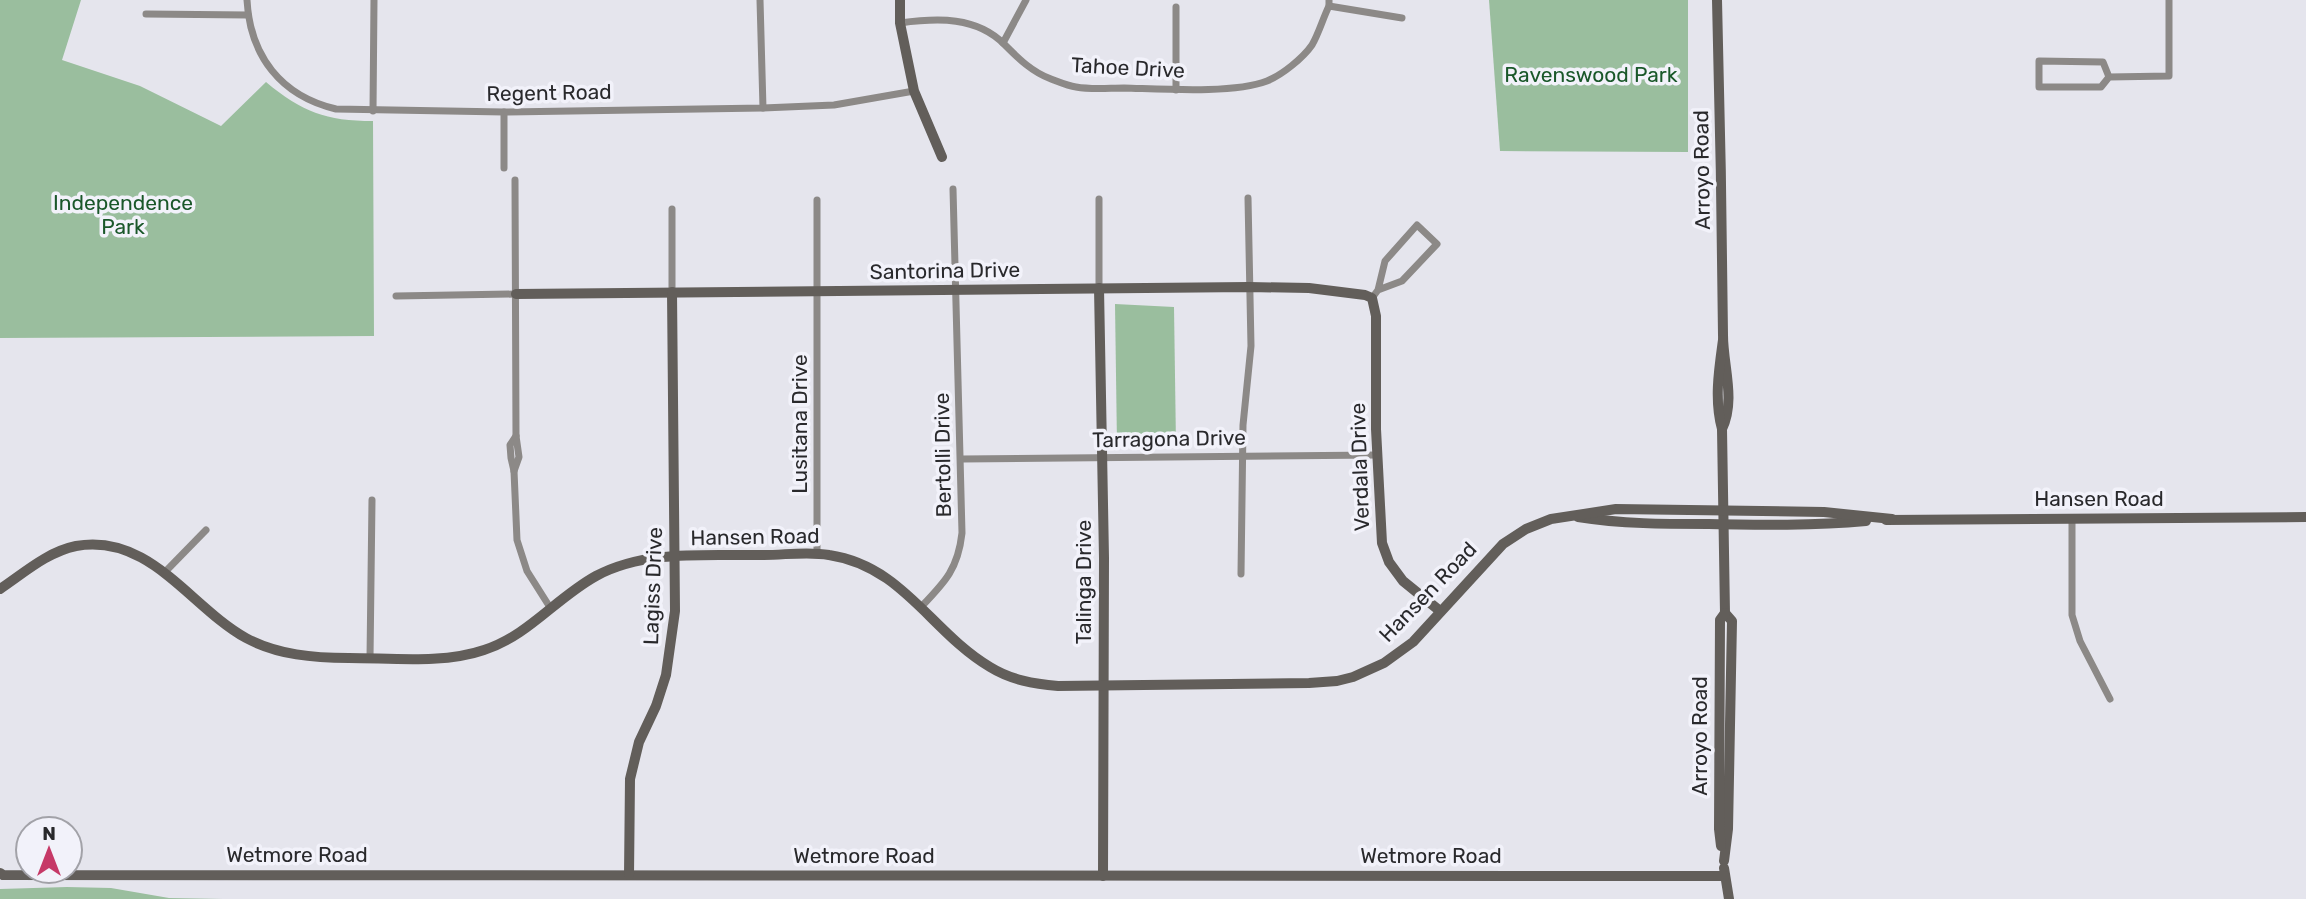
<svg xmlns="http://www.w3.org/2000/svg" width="2306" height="899" viewBox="0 0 2306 899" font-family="Rubik,sans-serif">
<rect width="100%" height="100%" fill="#e5e5ed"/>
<g fill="#9abe9e">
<path d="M0 0H81L62 60 140 86 221 126 266 82C302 112 326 121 373 121L374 336 0 338Z"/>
<path d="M1489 0H1688V152L1500 151Z"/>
<path d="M1115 304 1174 307 1176 445H1117Z"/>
<path d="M67 887 111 888 169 898 223 899H0V889Z"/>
</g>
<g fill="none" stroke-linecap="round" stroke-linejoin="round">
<g stroke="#8c8987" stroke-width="7">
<path d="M247 0C250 56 281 96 336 109L504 112 763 108 834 105 914 91"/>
<path d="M760 0 763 108"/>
<path d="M1329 6 1402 18"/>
<path d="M146 14 248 15"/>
<path d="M900 23C937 18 977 16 1005 45 1019 59 1032 72 1051 79 1059 82 1068 86 1076 87 1092 90 1109 88 1124 88 1162 89 1233 94 1267 81 1282 75 1303 58 1312 45 1319 33 1323 18 1329 6V0"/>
<path d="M1003 43 1026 0"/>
<path d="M2109 77 2103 62 2039 61V87H2101L2109 77 2169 76V0"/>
<path d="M1176 90V7"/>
<path d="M373 111 374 0"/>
<path d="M504 112V168"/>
<path d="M817 200V554"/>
<path d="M1099 288V199"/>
<path d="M672 292V209"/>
<path d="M396 296 516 294"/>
<path d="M1372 298 1378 290 1385 261 1417 225 1437 244 1402 281 1378 290"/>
<path d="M516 436 510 445 511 458 514 471 517 540 527 571 551 609"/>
<path d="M962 459 1377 455"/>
<path d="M514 471 519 457 516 436 515 180"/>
<path d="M2072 518V615L2080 641 2110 699"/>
<path d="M165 572 206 530"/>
<path d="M1241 574 1243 425 1251 346 1248 198"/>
<path d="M921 607C945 582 958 569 962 533L953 189"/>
<path d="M370 658 372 500"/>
</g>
<g stroke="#625e5a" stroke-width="10">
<path d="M900 0V23L914 91 942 157"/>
<path d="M1717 0C1720 112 1722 223 1723 335 1723 366 1736 400 1722 429"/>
<path d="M1099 288 1104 558 1103 876"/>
<path d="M516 294 1249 287 1309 288 1365 295 1372 298 1376 316V429L1382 543 1389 562 1403 581 1440 611"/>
<path d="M1723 340C1719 369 1714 400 1722 429L1725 613 1732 621 1728 829 1724 861"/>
<path d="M1578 517C1622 524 1665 524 1708 524 1761 525 1813 526 1866 521"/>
<path d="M1886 520 2306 517"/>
<path d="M0 589C24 573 47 552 76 546 150 533 190 607 246 638 278 655 314 658 349 658 391 658 444 664 484 650 528 636 556 598 596 576 646 549 709 556 764 555 785 555 808 551 829 555 903 566 931 632 990 667 1011 680 1034 684 1058 686L1309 683 1337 681 1353 677 1384 663 1413 642 1503 544 1526 529 1551 519 1616 509 1824 512 1892 519"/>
<path d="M1721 846 1719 829 1720 620 1725 613"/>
<path d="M1724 868 1729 899"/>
<path d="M0 873 3 875 1725 876"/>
<path d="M629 875 630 779 639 742 656 706 666 675 675 611 672 292"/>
</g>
</g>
<g text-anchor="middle" stroke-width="7" stroke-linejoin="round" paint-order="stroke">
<g font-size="21" fill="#29292c" stroke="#f2f2fa">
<text transform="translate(1128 68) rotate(3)" y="7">Tahoe Drive</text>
<text transform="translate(549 93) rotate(-1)" y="7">Regent Road</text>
<text transform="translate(1702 170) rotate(-91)" y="7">Arroyo Road</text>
<text transform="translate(945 271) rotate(-1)" y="7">Santorina Drive</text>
<text transform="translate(800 424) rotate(-90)" y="7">Lusitana Drive</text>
<text transform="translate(1169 439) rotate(-1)" y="7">Tarragona Drive</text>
<text transform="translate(943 455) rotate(-91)" y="7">Bertolli Drive</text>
<text transform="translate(1360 467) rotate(-92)" y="7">Verdala Drive</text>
<text x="2099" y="506">Hansen Road</text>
<text transform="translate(755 537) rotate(-1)" y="7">Hansen Road</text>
<text transform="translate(1084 582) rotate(-90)" y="7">Talinga Drive</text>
<text transform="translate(653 586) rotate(-88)" y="7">Lagiss Drive</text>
<text transform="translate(1428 592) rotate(-46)" y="7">Hansen Road</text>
<text transform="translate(1700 736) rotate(-90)" y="7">Arroyo Road</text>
<text x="297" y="862">Wetmore Road</text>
<text x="864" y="863">Wetmore Road</text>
<text x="1431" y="863">Wetmore Road</text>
</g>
<g font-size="21" fill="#1a582a" stroke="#f2f2fa">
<text x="1591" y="82">Ravenswood Park</text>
<text x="123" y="210">Independence<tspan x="123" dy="24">Park</tspan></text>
</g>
</g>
<g transform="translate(49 850)"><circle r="33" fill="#f2f2fa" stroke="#a2a2a8" stroke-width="2"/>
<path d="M0-5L12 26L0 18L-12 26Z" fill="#c63967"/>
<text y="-10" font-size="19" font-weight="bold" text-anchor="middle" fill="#29292c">N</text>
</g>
</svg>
